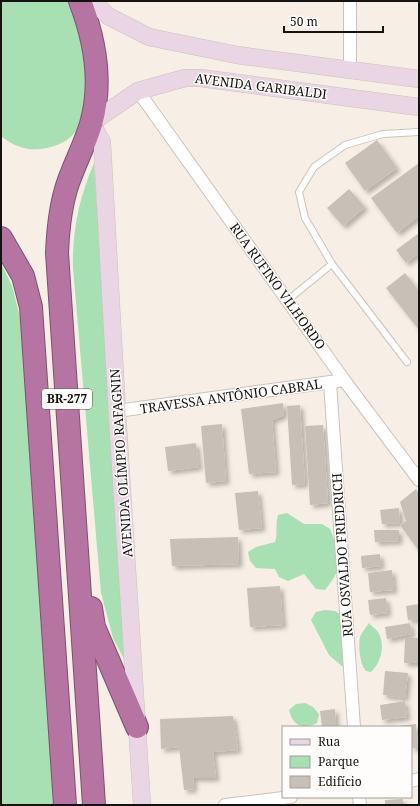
<svg xmlns="http://www.w3.org/2000/svg" width="420" height="806" viewBox="0 0 420 806" font-family="'Noto Serif',serif">
<defs>
<filter id="shadow"><feDropShadow dx="3.5" dy="3.5" stdDeviation="2" flood-color="#0004"/></filter>
</defs>
<rect width="100%" height="100%" fill="#f7efe5"/>
<g fill="#a8dfb3">
<path d="M1 1H74C78 16 90 46 91 60 91 69 88 79 87 88 82 118 83 140 47 148 30 152 14 147 1 136Z"/>
<path d="M94 163 129 668 113 638 101 593 73 268C72 231 79 198 94 163Z"/>
<path d="M1 263 12 286 23 329 57 764 52 778 53 805H1Z"/>
<path d="M287 513 304 524H322L330 529C342 559 346 563 325 590L316 589 304 574 288 581 279 577 275 569 256 568 250 561 248 552 256 547 275 542C278 533 275 525 278 515Z"/>
<path d="M325 610 335 611 343 616 350 651 343 667 329 655 311 620 316 612Z"/>
<path d="M369 623C371 626 376 629 378 632 386 645 381 663 371 672L366 671C360 665 358 646 360 637 362 632 366 627 369 623Z"/>
<path d="M305 703 313 707 319 714 317 723C302 730 293 726 289 710L296 704Z"/>
</g>
<g fill="#c8c0b7" filter="url(#shadow)">
<path d="M377 140 397 168 365 191 345 163Z"/>
<path d="M419 163V216L397 233 371 198Z"/>
<path d="M349 189 365 207 343 226 327 208Z"/>
<path d="M419 233V253L406 263 396 250Z"/>
<path d="M405 273 419 291V330L386 288Z"/>
<path d="M283 403 284 415 272 420 276 472 249 474 241 409Z"/>
<path d="M300 405 305 484 292 485 287 406Z"/>
<path d="M222 424 226 481 206 483 201 426Z"/>
<path d="M323 425 328 503 310 505 305 426Z"/>
<path d="M196 443 199 467 168 471 165 447Z"/>
<path d="M416 489 419 494V551L400 525 406 521 400 502Z"/>
<path d="M258 491 262 528 239 530 235 493Z"/>
<path d="M399 508 400 523 382 524 380 510Z"/>
<path d="M374 530H399V541L375 542Z"/>
<path d="M238 537 239 564 172 566 170 539Z"/>
<path d="M380 554 381 566 362 568 361 556Z"/>
<path d="M392 570 394 590 370 592 368 573Z"/>
<path d="M280 586 283 625 250 627 247 588Z"/>
<path d="M386 598 388 613 370 615 368 600Z"/>
<path d="M419 604V619L408 620 406 606Z"/>
<path d="M410 623 412 634 387 639 385 627Z"/>
<path d="M405 638H419V663H404Z"/>
<path d="M385 671 408 673 405 698 383 695Z"/>
<path d="M405 701 407 717 382 720 380 705Z"/>
<path d="M335 709 336 727H322L320 711Z"/>
<path d="M233 716 238 750 213 752 216 778H193L194 789 184 790 179 747 161 749 160 719Z"/>
<path d="M416 724 418 748H411V727H389Z"/>
<path d="M403 799V805H385V800Z"/>
</g>
<g fill="none" stroke-linecap="round" stroke-linejoin="round">
<g stroke="#cbc3ba" stroke-width="8">
<g id="lane">
<path d="M332 264 407 362"/>
<path d="M288 300 332 264 305 218 299 192 314 167 345 145 383 134 419 132"/>
</g>
</g>
<g stroke="#cbc3ba" stroke-width="14">
<g id="street">
<path d="M350 70V1"/>
<path d="M138 91 344 380 419 480"/>
<path d="M330 383 354 727"/>
<path d="M117 411 338 381"/>
<path d="M411 781 419 779"/>
<path d="M359 797 360 805"/>
<path d="M225 805 291 797"/>
</g>
</g>
<g stroke="#cbc3ba" stroke-width="18">
<g id="secondary">
<path d="M93 1 108 16 149 37 237 55 419 79"/>
<path d="M142 805 117 411 102 142 91 123 138 91 185 78H200L419 107"/>
</g>
</g>
<g stroke="#7d526f" stroke-width="24">
<g id="highway">
<path d="M80 1C95 40 103 82 91 124 85 144 75 163 68 183 60 206 58 229 57 253L94 805"/>
<path d="M1 238 23 276 31 307 65 805"/>
<path d="M91 608 94 627 137 727"/>
</g>
</g>
<use href="#lane" stroke="#fff" stroke-width="6"/>
<use href="#street" stroke="#fff" stroke-width="12"/>
<use href="#secondary" stroke="#e9d5e3" stroke-width="17"/>
<use href="#highway" stroke="#b574a2" stroke-width="22"/>
</g>
<g text-anchor="middle" stroke-width="3" stroke-linejoin="round" paint-order="stroke">
<rect fill="#fffdfb" stroke="#5b5956" stroke-width="1" x="42" y="389" width="50" height="20" rx="3"/>
<g font-size="12" font-weight="bold" fill="#15130f">
<text x="67" y="403">BR-277</text>
</g>
<g font-size="13" fill="#15130f" stroke="#fffdfb">
<text transform="translate(261 86) rotate(7)" y="5">AVENIDA GARIBALDI</text>
<text transform="translate(278 286) rotate(54)" y="5">RUA RUFINO VILHORDO</text>
<text transform="translate(231 396) rotate(-8)" y="5">TRAVESSA ANTÔNIO CABRAL</text>
<text transform="translate(121 463) rotate(-94)" y="5">AVENIDA OLÍMPIO RAFAGNIN</text>
<text transform="translate(342 555) rotate(-94)" y="5">RUA OSVALDO FRIEDRICH</text>
</g>
</g>
<rect width="420" height="806" fill="none" stroke="#15130f" stroke-width="4"/>
<rect x="282" y="726" width="130" height="72" fill="#fffdfb" stroke="#a19f9d"/>
<rect x="290" y="739" width="20" height="6" fill="#e9d5e3" stroke="#a19f9d"/>
<text x="318" y="746" font-size="12" fill="#15130f">Rua</text>
<rect x="290" y="756" width="20" height="12" fill="#a8dfb3" stroke="#a19f9d"/>
<text x="318" y="766" font-size="12" fill="#15130f">Parque</text>
<rect x="290" y="776" width="20" height="12" fill="#c8c0b7" stroke="#a19f9d"/>
<text x="318" y="786" font-size="12" fill="#15130f">Edifício</text>
<path d="M284 26v6h99v-6" fill="none" stroke="#15130f" stroke-width="2"/>
<text x="290" y="26" font-size="12" fill="#15130f" stroke="#fffdfb" stroke-width="3" paint-order="stroke">50 m</text>
</svg>
